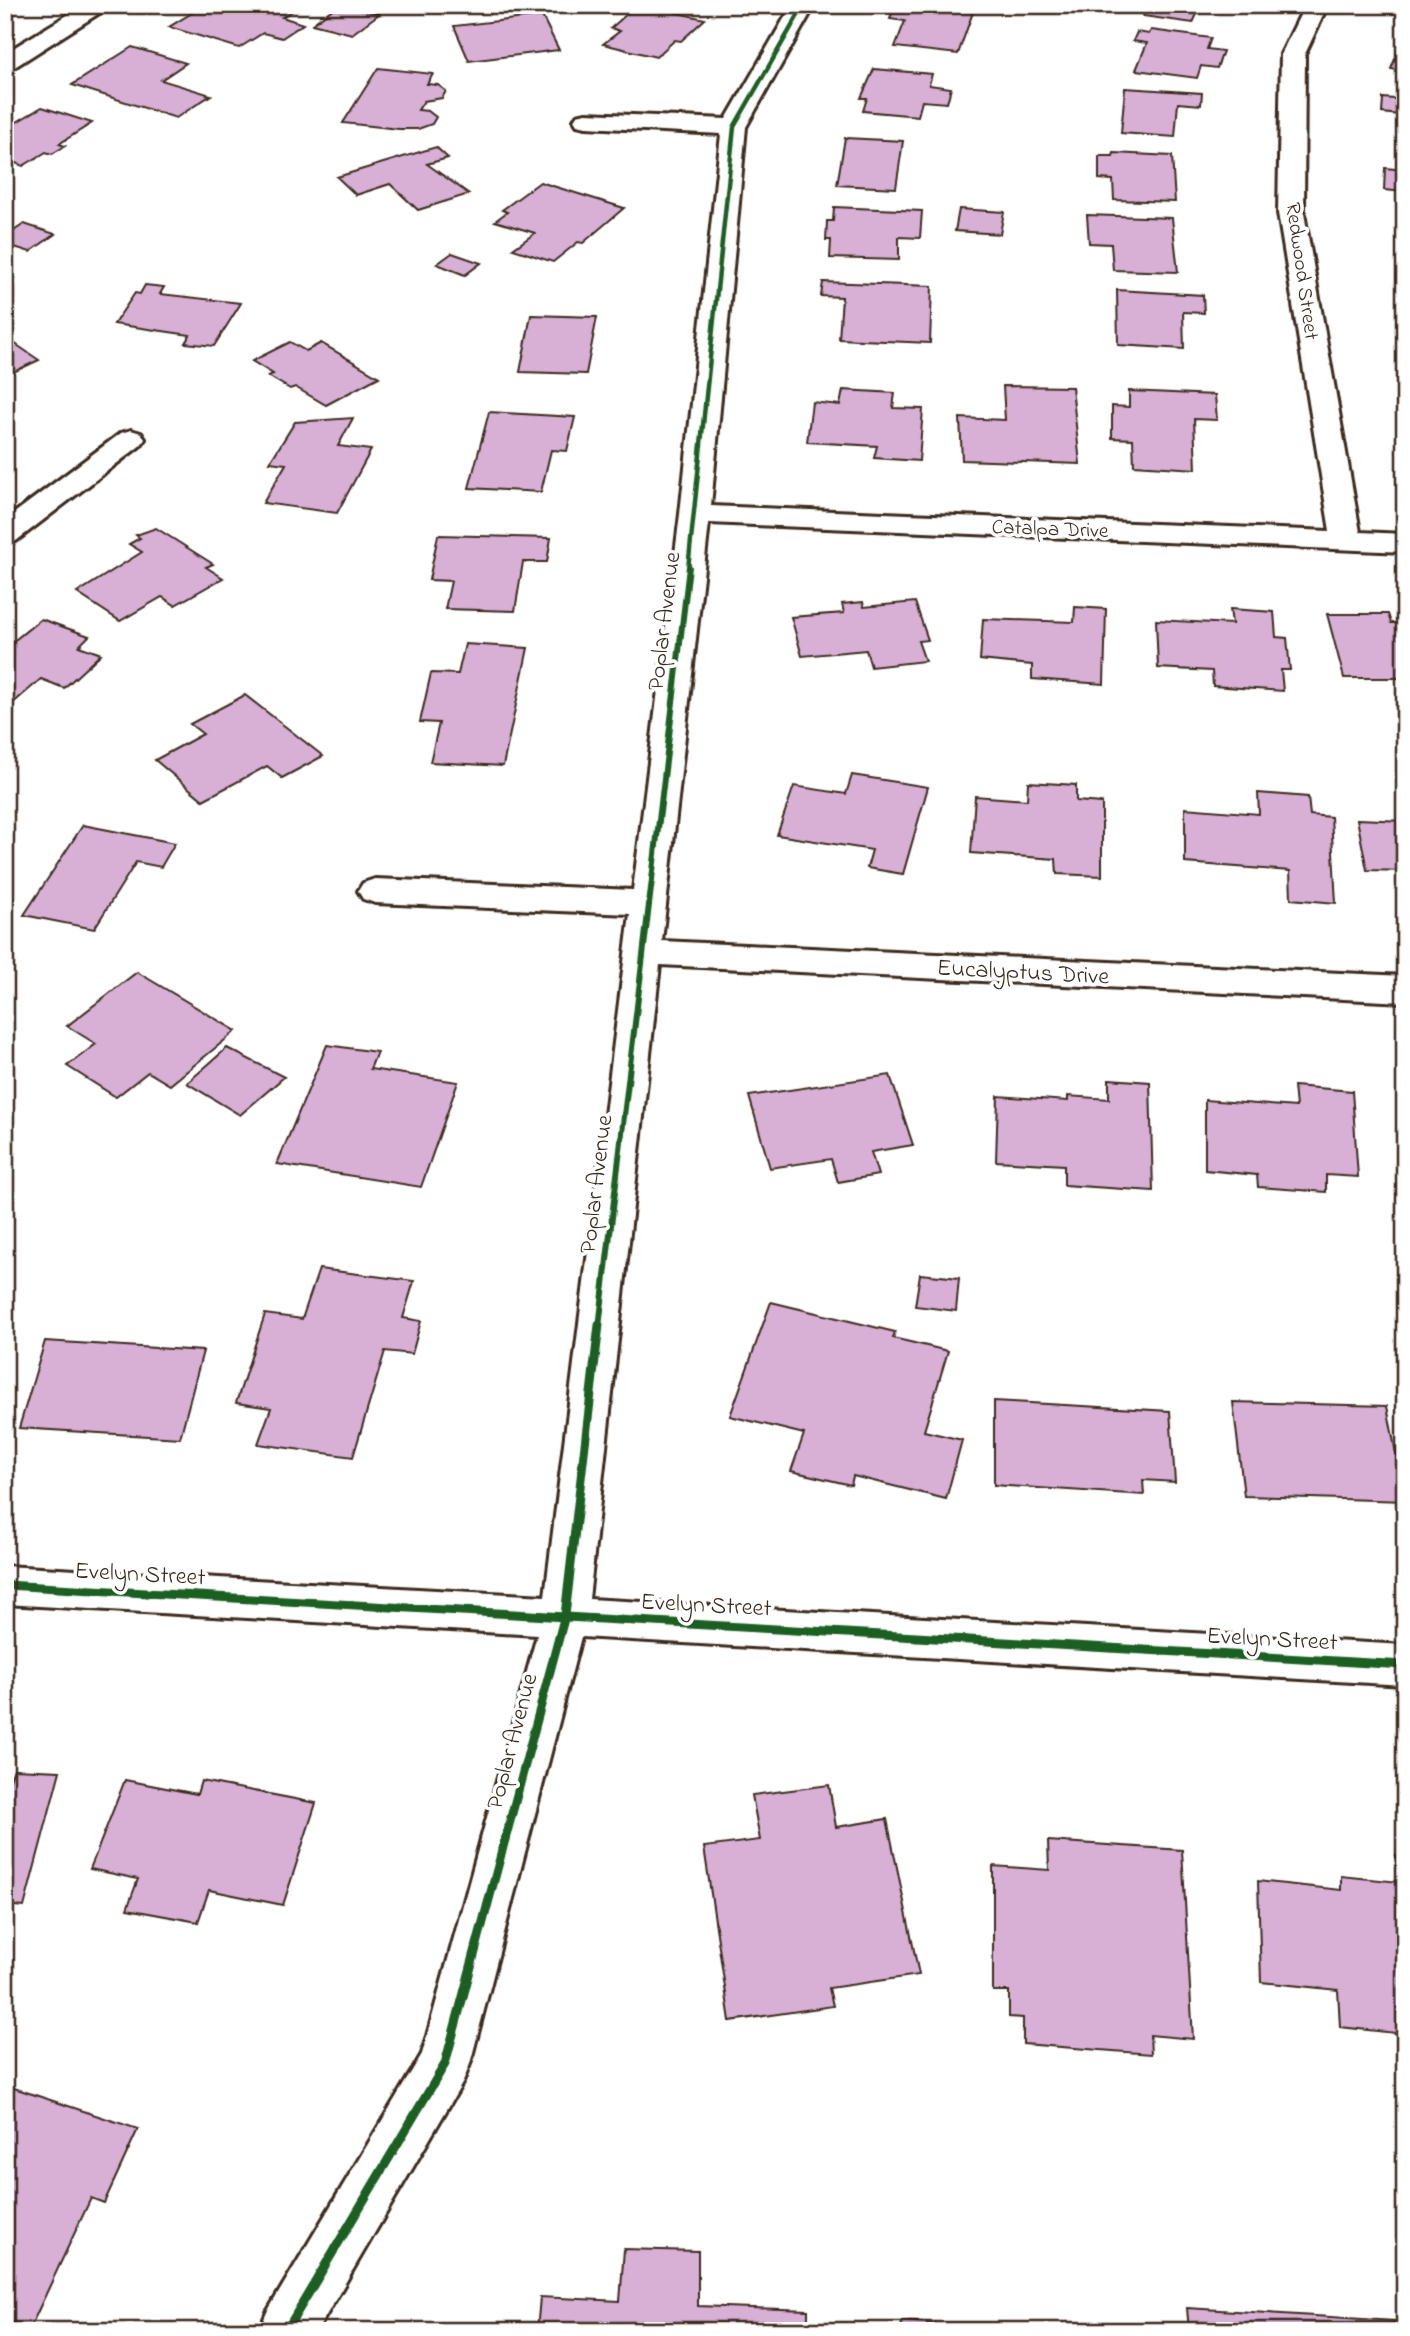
<svg xmlns="http://www.w3.org/2000/svg" width="1410" height="2336" viewBox="0 0 1410 2336" font-family="'Indie Flower',sans-serif">
<rect width="100%" height="100%" fill="#fff"/>
<filter id="ink" filterUnits="userSpaceOnUse"><feTurbulence type="fractalNoise" baseFrequency=".0143" numOctaves="2"/><feDisplacementMap in="SourceGraphic" scale="14" xChannelSelector="R" yChannelSelector="G"/><feConvolveMatrix kernelMatrix="1 2 1 2 8 2 1 2 1" color-interpolation-filters="sRGB"/></filter>
<g filter="url(#ink)">
<g fill="#d8afd5" stroke="#3b2a1e" stroke-width="2">
<path d="M205 5H276L294 10 282 17 303 24 282 38 263 33 239 48 169 27Z"/>
<path d="M338 5H346L379 14 352 34 312 24Z"/>
<path d="M637 5H658L671 8 668 11 705 19 681 41 675 40 656 57 603 44 620 31 611 28Z"/>
<path d="M895 5H955L953 10 973 12 958 54 895 47 905 21 890 19Z"/>
<path d="M1148 5H1201L1193 23 1143 16Z"/>
<path d="M542 16 559 50 469 61 454 26Z"/>
<path d="M1151 30 1211 38 1207 49 1223 51 1217 68 1201 66 1197 78 1136 70 1147 43 1133 41 1137 32 1149 34Z"/>
<path d="M1405 34V71L1391 69Z"/>
<path d="M132 47 186 63 161 80 211 95 176 118 72 85Z"/>
<path d="M378 68 433 74 427 84 438 85 446 91 442 98 424 101 418 110 428 111 436 117 432 124 418 129H399L343 123Z"/>
<path d="M874 69 932 74 929 85 951 88 947 103 922 101 918 116 863 111 867 98H861Z"/>
<path d="M1125 88 1202 93 1201 105 1178 103 1175 137 1121 133Z"/>
<path d="M1383 98 1405 100V144H1398L1399 115 1382 113Z"/>
<path d="M42 107 92 123 59 144 65 146 52 154 46 152 23 166 5 159V129Z"/>
<path d="M845 138 903 141 896 188 837 185Z"/>
<path d="M436 147 448 158 427 164 469 194 418 210 390 184 356 195 337 177Z"/>
<path d="M1114 153 1172 156 1175 202 1114 200 1113 180 1099 179V156H1113Z"/>
<path d="M1385 168 1405 170V192L1384 190Z"/>
<path d="M540 182 624 208 583 243 578 242 553 262 513 249 535 233 495 221 507 212 502 210Z"/>
<path d="M834 207 922 211 920 238 899 237V260L830 258 831 240H826L827 221H833Z"/>
<path d="M959 209 1004 212 1000 234 955 231Z"/>
<path d="M1087 215 1172 218 1178 272 1113 270 1111 244 1089 243Z"/>
<path d="M24 224 55 234 30 252 5 244V237Z"/>
<path d="M452 253 481 263 465 275 437 264Z"/>
<path d="M823 282 932 286 930 343 839 339 842 297 821 296Z"/>
<path d="M145 285 164 287 160 294 241 303 214 346 185 343 190 335 114 324 135 293 140 294Z"/>
<path d="M1117 290 1203 295 1204 313 1183 312 1184 349 1118 345Z"/>
<path d="M531 315 597 317 586 374 520 372Z"/>
<path d="M5 337 39 360 5 376Z"/>
<path d="M290 342 306 351 321 343 379 377 326 405 295 387 290 389 268 376 273 374 252 361Z"/>
<path d="M1003 386 1072 387 1080 464 962 460 960 418 1005 420Z"/>
<path d="M843 390 895 393 893 408 923 409 919 461 874 458 877 446 807 442 812 402 840 405Z"/>
<path d="M1129 391 1215 395 1217 420 1194 419 1196 469 1134 465 1133 439 1112 438V406L1129 407Z"/>
<path d="M489 412 575 417 567 451 551 450 541 492 469 488Z"/>
<path d="M353 418 338 446 371 450 337 513 263 503 286 464 270 462 295 422Z"/>
<path d="M156 528 213 564 206 567 223 578 175 605 162 597 120 621 77 593 142 552 129 544 140 538 136 535Z"/>
<path d="M438 535 551 538 547 562H523L515 611 445 609 451 581 429 580Z"/>
<path d="M863 602 864 607 915 602 928 640 918 641 925 661 871 667 866 650 802 656 791 617 844 613 842 604Z"/>
<path d="M1075 607 1106 609 1104 684 1032 679V665L980 660 983 619 1074 622Z"/>
<path d="M1230 609 1274 612 1276 637 1287 638 1290 670H1281L1283 691 1213 686 1212 671 1158 668 1156 620 1232 624Z"/>
<path d="M1327 614H1388L1391 623H1405V678H1344Z"/>
<path d="M41 619 89 636 79 646 101 654 64 688 41 679 5 710V648Z"/>
<path d="M465 644 528 648 503 766 430 762 439 723 420 722 431 673 458 674Z"/>
<path d="M245 695 323 756 282 778 267 766 203 800 155 760 203 734 190 724Z"/>
<path d="M852 775 928 787 903 874 867 868 872 850 777 835 794 786 846 794Z"/>
<path d="M1028 782 1076 785V801L1102 803V876L1057 874 1056 859 971 853 975 796 1027 800Z"/>
<path d="M1258 793 1308 797 1310 815 1331 817 1336 903 1291 899 1290 871 1185 863V808L1259 814Z"/>
<path d="M1357 819 1405 821V871L1367 870Z"/>
<path d="M83 825 175 843 161 867 136 862 94 929 24 915Z"/>
<path d="M137 972 236 1031 170 1085 148 1072 116 1097 67 1066 96 1044 67 1026Z"/>
<path d="M327 1045 377 1052 370 1069 458 1082 421 1187 277 1164Z"/>
<path d="M227 1048 284 1077 240 1115 187 1083Z"/>
<path d="M890 1075 913 1145 871 1152 878 1175 838 1182 831 1159 770 1168 749 1096Z"/>
<path d="M1109 1079 1150 1082 1153 1191 1064 1185V1165L996 1161 998 1096 1068 1101V1096L1109 1099Z"/>
<path d="M1294 1086 1352 1091 1358 1177 1326 1175V1192L1258 1187 1257 1175 1205 1170V1100L1296 1107Z"/>
<path d="M319 1269 414 1281 403 1318 421 1321 412 1354 385 1351 353 1457 258 1444 271 1408 236 1403 265 1314 302 1319Z"/>
<path d="M920 1274 959 1278 956 1311 915 1306Z"/>
<path d="M771 1302 895 1332 893 1338 948 1351 924 1431 962 1440 946 1499 853 1476 851 1485 791 1471 804 1434 730 1416Z"/>
<path d="M45 1341 203 1351 180 1438 19 1428Z"/>
<path d="M994 1401 1170 1411 1175 1482 1143 1480 1144 1495 994 1485Z"/>
<path d="M1233 1402 1387 1406 1405 1501 1244 1496Z"/>
<path d="M14 1769 60 1771 24 1907 5 1905V1793Z"/>
<path d="M125 1780 197 1794 201 1781 316 1803 283 1905 209 1890 198 1922 127 1909 138 1879 90 1869Z"/>
<path d="M829 1785 836 1827 887 1819 919 1975 829 1988 833 2006 730 2021 704 1847 760 1840 752 1795Z"/>
<path d="M1048 1841 1182 1850 1193 2039 1150 2035 1151 2054 1023 2044V2018L1009 2017V1991H993V1866L1049 1870Z"/>
<path d="M1396 1855 1405 1856V2034L1340 2027 1338 1990 1261 1982 1258 1881 1341 1890V1876L1399 1882Z"/>
<path d="M5 2085 138 2129 104 2203 91 2198 30 2328 5 2319Z"/>
<path d="M624 2249 698 2251V2306L808 2310V2331H537L540 2297 620 2301Z"/>
<path d="M1187 2308 1394 2321 1395 2331H1189Z"/>
<path d="M902 2321 1027 2331H901Z"/>
</g>
<g fill="none" stroke-linecap="round" stroke-linejoin="round">
<g stroke="#3b2a1e" stroke-width="6">
<g id="minor">
<path d="M84 5H112L13 68 5 70V53Z"/>
<path d="M792 5H815L746 127 711 506 1330 531 1278 213 1281 54 1305 5H1328L1305 54 1304 213 1360 532 1405 534V552L709 523 662 941 1405 976V1002L660 965 589 1599 1405 1645V1685L581 1637 470 2064 463 2082 317 2331H259L267 2312 422 2054 537 1635 5 1604V1566L545 1596 630 914 375 903 363 899 358 891 363 883 375 879 633 890 680 514 721 134 586 127 577 125 574 120 577 115 586 113 726 119Z"/>
<path d="M131 430 141 433 145 439 141 445 16 541 5 544V520L121 433Z"/>
</g>
</g>
<use href="#minor" fill="#fff" fill-rule="evenodd"/>
<g stroke="#fff" stroke-width="7">
<path id="cycleway-far2" d="M688 569 734 127 804 5"/>
</g>
<g stroke="#fff" stroke-width="10">
<path id="cycleway-far1" d="M599 1327 689 567"/>
</g>
<g stroke="#fff" stroke-width="13">
<g id="cycleway">
<path d="M5 1585 1405 1665"/>
<path d="M286 2331 445 2064 565 1615 599 1325"/>
</g>
</g>
<use href="#cycleway-far2" stroke="#1b5e20" stroke-width="4.5"/>
<use href="#cycleway-far1" stroke="#1b5e20" stroke-width="6"/>
<use href="#cycleway" stroke="#1b5e20" stroke-width="9"/>
</g>
</g>
<g text-anchor="middle" stroke-width="7" stroke-linejoin="round" paint-order="stroke">
<g font-size="21" fill="#3b2a1e" stroke="#fff">
<text transform="translate(1303 271) rotate(82)" y="7">Redwood Street</text>
<text transform="translate(1050 528) rotate(2)" y="7">Catalpa Drive</text>
</g>
<g font-size="24" fill="#3b2a1e" stroke="#fff">
<text transform="translate(663 621) rotate(-83)" y="8">Poplar Avenue</text>
<text transform="translate(1023 971) rotate(3)" y="8">Eucalyptus Drive</text>
<text transform="translate(595 1184) rotate(-83)" y="8">Poplar Avenue</text>
<text transform="translate(140 1573) rotate(3)" y="8">Evelyn Street</text>
<text transform="translate(706 1604) rotate(3)" y="8">Evelyn Street</text>
<text transform="translate(1272 1638) rotate(3)" y="8">Evelyn Street</text>
<text transform="translate(511 1741) rotate(-75)" y="8">Poplar Avenue</text>
</g>
</g>
<rect width="1410" height="2336" fill="none" stroke="#fff" stroke-width="28"/>
<rect x="14" y="14" width="1382" height="2308" fill="none" stroke="#3b2a1e" stroke-width="2.5" filter="url(#ink)"/>
</svg>
